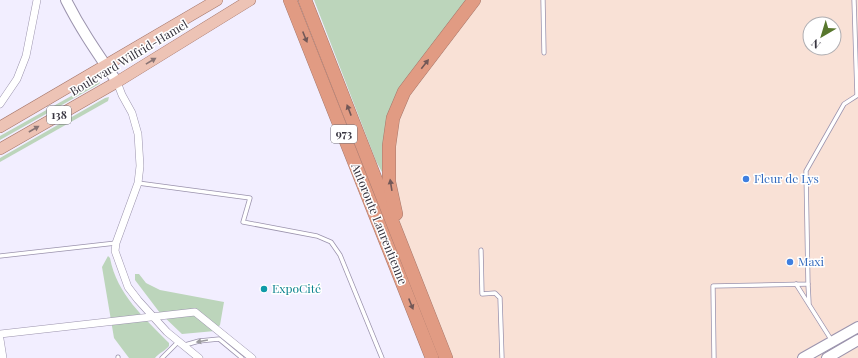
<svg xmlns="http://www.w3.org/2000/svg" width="858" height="358" viewBox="0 0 858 358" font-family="'Playfair Display',serif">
<rect width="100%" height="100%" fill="#f2eeff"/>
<path fill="#f9e1d6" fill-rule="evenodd" d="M474 0H858V358H445L404 251 389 182 393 118ZM810 24H834V48H810Z"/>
<g fill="#bcd5bb">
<path d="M314 0H469L409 79 383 174 376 161Z"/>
<path d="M98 81 100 83 99 84 0 140V136Z"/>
<path d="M109 97 108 101 0 162V158L105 98Z"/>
<path d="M108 256 110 258C117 295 144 317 169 343V346C165 351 159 353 155 358H129L114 338 102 267Z"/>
<path d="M135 274H139L146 283 160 290 224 302 220 325 215 331 182 334 160 313 135 280Z"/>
</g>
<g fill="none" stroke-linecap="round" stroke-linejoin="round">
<g stroke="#9b93ad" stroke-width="5">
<g id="lane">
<path d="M543 0 544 53"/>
<path d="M854 0 857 95"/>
<path d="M138 183 250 198 243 222 317 236 331 242 340 255 382 358"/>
<path d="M481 250 482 294 495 293 500 298 502 358"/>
<path d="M0 256 116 243"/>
<path d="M796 284 832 341"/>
<path d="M808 284 809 303"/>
<path d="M185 345 199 341 219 339 242 358"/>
<path d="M118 357V358"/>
<path d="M162 358 179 341"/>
<path d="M714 358 713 286 808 284 806 171 844 104 858 95"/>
</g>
</g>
<g stroke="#9b93ad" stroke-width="8">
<g id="street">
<path d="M117 82 122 95 132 113 138 134 140 166 138 183 116 243 115 251 128 287 138 300 167 332 199 358"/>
<path d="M0 104 17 79 26 56 37 0"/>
<path d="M0 334 195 312 252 358"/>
<path d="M0 339 3 358"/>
</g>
</g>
<g stroke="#9b93ad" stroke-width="12">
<g id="secondary">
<path d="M66 0C81 30 98 54 117 82"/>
<path d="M803 358 858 327"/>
<path d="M827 358 858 340"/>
</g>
</g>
<g stroke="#a6776b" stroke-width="12">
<g id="primary">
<path d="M0 127 217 0"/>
<path d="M0 149 117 82 250 0"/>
</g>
</g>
<g stroke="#a6776b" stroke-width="14">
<g id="highway">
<path d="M290 0 432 358"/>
<path d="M305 0 446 358"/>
<path d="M396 214 389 182V146L393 118 404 92 413 80 474 0"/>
</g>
</g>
<use href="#lane" stroke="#fff" stroke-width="3.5"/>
<use href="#street" stroke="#fff" stroke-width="7"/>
<use href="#secondary" stroke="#fff" stroke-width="10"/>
<use href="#primary" stroke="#edc3b5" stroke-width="11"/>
<use href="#highway" stroke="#e19b83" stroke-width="13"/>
</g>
<defs><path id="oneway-solid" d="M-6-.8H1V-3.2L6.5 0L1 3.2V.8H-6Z"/></defs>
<g fill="#725857">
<use href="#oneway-solid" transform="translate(305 37) rotate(68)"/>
<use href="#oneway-solid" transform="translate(425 64) rotate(-52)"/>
<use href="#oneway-solid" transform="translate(349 110) rotate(-111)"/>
<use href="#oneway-solid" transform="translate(391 185) rotate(-99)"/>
<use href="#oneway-solid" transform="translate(411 304) rotate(68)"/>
</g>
<g fill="#897474">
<use href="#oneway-solid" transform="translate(151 61) rotate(-31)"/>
<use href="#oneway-solid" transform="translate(34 129) rotate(-30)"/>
</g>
<use fill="#9b9a9f" href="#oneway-solid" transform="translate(202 341) rotate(170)"/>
<g fill="#3f7fe0" stroke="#fff" stroke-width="1.5">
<circle cx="746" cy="179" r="4"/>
<circle cx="790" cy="262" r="4"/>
</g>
<circle fill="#0f9aa8" stroke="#fff" stroke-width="1.5" cx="264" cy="289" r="4"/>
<g text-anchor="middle" stroke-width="3" stroke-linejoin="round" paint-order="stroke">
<g fill="#fff" stroke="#737179" stroke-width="1">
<rect x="47" y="106" width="24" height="18" rx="3"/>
<rect x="331" y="125" width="26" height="18" rx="3"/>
</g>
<g font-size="11" font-weight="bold" fill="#37343f">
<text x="59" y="119">138</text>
<text x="344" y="138">973</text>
</g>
<g font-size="12" fill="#37343f" stroke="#fff">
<text transform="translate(129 58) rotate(-31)" y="4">Boulevard Wilfrid-Hamel</text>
<text transform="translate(379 224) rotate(68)" y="4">Autoroute Laurentienne</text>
</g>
<g font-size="12" fill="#366cbe" stroke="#fff" text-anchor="start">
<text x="754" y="183">Fleur de Lys</text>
<text x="798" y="266">Maxi</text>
</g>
<g font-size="12" fill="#0d838f" stroke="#fff" text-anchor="start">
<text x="272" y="293">ExpoCité</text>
</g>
</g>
<g transform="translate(822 36) rotate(218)"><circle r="19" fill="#ffffff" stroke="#afaeb2"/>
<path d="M0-3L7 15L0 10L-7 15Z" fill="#58772d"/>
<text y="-6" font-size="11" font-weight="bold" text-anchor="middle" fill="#37343f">N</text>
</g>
</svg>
